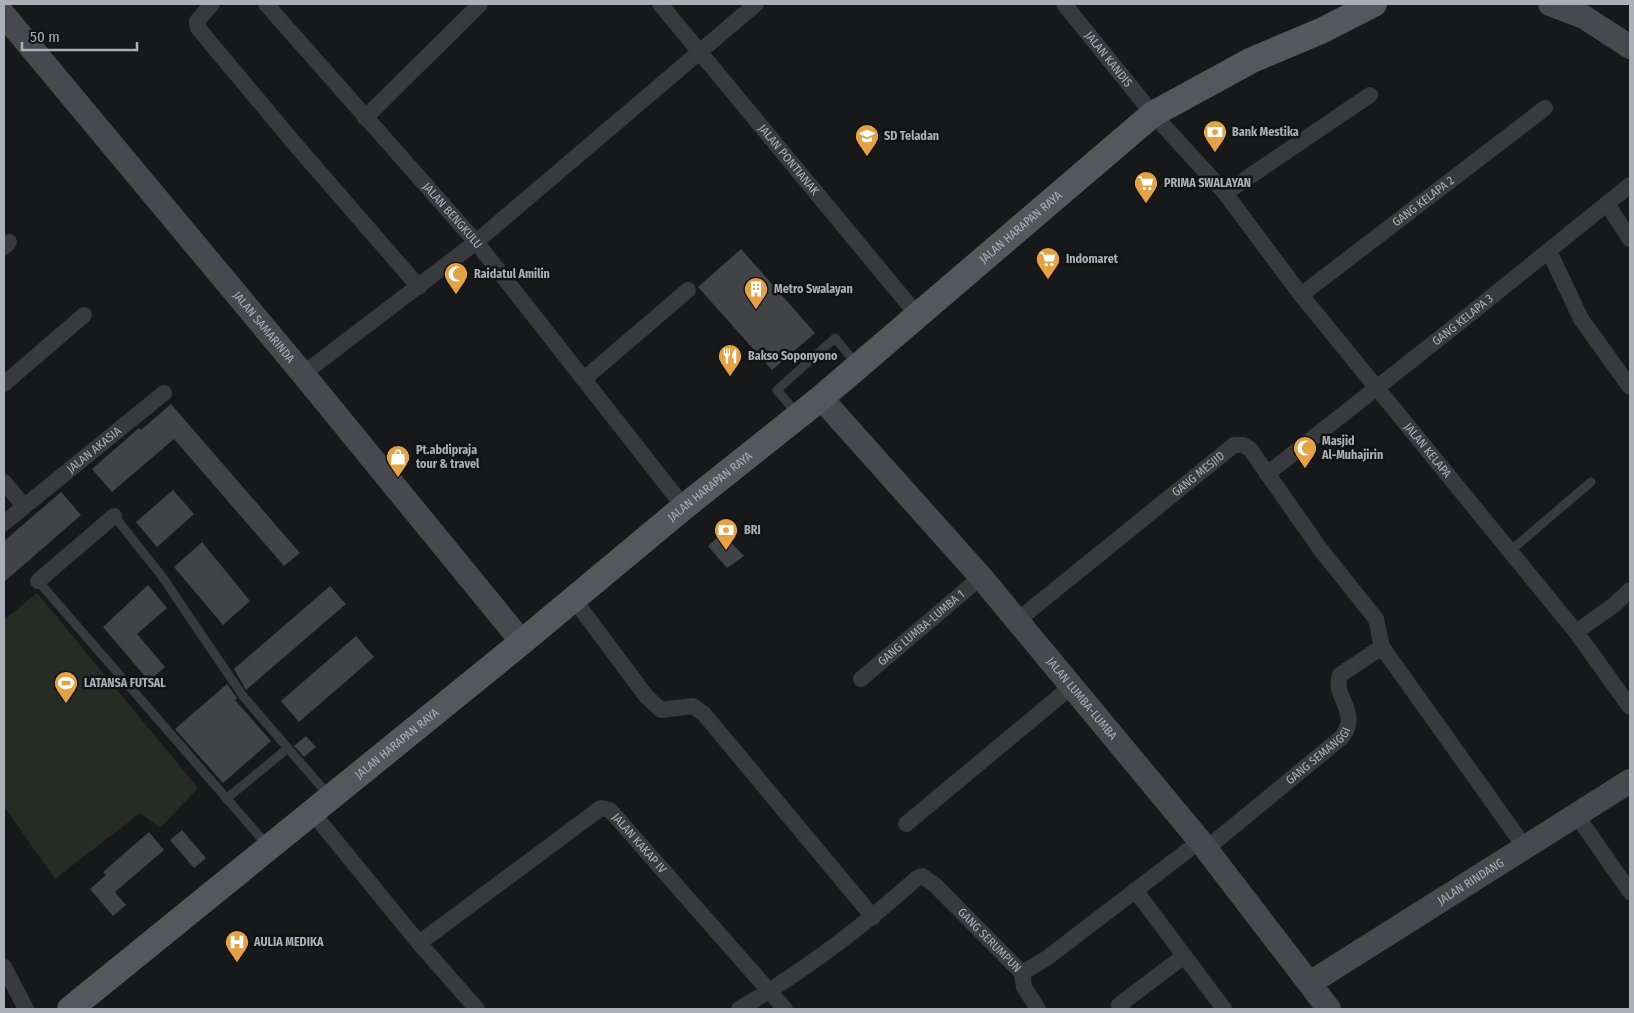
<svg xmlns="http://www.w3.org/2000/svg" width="1634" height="1013" viewBox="0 0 1634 1013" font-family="'Fira Sans Condensed',sans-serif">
<rect width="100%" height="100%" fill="#171819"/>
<path fill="#242c24" d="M37 593 198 788 160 828 140 813 55 879 4 806V620Z"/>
<g fill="#424346">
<path d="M741 249 815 333 772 370 698 287Z"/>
<path d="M171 404 300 553 284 566 174 439 112 492 92 469 139 428 141 430Z"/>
<path d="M173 490 194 514 157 547 136 522Z"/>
<path d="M61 492 81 515 4 582V541Z"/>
<path d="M722 533 744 556 727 568 708 546Z"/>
<path d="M202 542 250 601 223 625 174 567Z"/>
<path d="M148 585 167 608 137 634 165 667 149 681 103 627Z"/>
<path d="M330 586 346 604 246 690 234 669Z"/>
<path d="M356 636 374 657 299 722 281 701Z"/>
<path d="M227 684 237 698 235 700 271 741 223 783 175 729Z"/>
<path d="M306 736 316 747 304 757 294 746Z"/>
<path d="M182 830 206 858 194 868 170 840Z"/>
<path d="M149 832 164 850 115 892 126 905 113 916 90 889 106 875 103 872Z"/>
</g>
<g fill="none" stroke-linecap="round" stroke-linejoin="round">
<g stroke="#393a3e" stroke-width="9">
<path d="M797 414 777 390 835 338 857 365"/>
<path d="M114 516 161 575 243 696 330 797"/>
<path d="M1510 551 1591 482"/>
<path d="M38 581 267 845"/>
<path d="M226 799 288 748"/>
</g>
<g stroke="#393a3e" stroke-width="16">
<path d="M212 4 197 21 198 28 294 143 419 287"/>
<path id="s1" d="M266 4 476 242 684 507"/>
<path id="s2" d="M660 4 919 317"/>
<path id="s3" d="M1064 4 1153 114 1225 193 1301 295 1576 632 1630 707"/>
<path d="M365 118 480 4"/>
<path d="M1225 193 1370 95"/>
<path d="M1607 204 1630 239"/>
<path d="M4 247 9 242"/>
<path d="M1549 251 1581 319 1630 387"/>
<path id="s4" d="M1301 295 1545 108"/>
<path d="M303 374 476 242 756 4"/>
<path d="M584 379 688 290"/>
<path d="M4 384 84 315"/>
<path id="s5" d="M1267 474 1454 327 1630 185"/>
<path d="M4 482 24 506"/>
<path id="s6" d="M4 523 164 393"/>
<path d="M38 581 114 516"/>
<path d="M573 598 646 696 661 710 693 706 704 714 873 917"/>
<path id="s7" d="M1018 620 1234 445H1243L1250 449 1321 550 1376 619 1382 647 1524 846"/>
<path d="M1576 632 1614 605 1630 590"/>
<path id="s8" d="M861 679 981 577"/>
<path d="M312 812 419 943 477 1009"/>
<path d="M1577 816 1630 892"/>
<path d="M906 824 1072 686"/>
<path id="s9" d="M1206 849 1342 737C1361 712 1332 697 1340 675L1382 647"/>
<path d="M1135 890 1224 1009"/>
<path id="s10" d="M419 943 601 808 610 810 785 1009"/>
<path d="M4 967 26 1009"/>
<path d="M1022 973 1024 987 1038 1009"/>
<path id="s11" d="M739 1009C803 972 861 928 917 878L922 876 935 885 1022 973 1047 958 1200 841"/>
<path d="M1123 1009 1119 1005 1184 956"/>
</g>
<g stroke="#47494e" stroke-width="24">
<path d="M1550 4 1584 17 1630 47"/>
<path id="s12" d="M4 15 303 374 522 642"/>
<path id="s13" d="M821 398 981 577 1200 841 1329 1009"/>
<path id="s14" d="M1310 983 1630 781"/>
</g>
<path stroke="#55575d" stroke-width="26" id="s15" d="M70 1009 522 642 684 507 821 398 1153 114 1252 60 1321 31 1374 4"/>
</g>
<defs>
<g id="bank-pin" transform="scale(1.25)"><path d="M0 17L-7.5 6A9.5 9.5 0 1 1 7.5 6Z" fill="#e6a143" stroke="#121314"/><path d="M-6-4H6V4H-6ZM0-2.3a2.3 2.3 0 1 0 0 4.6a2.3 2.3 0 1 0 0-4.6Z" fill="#fff"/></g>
<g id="school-pin" transform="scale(1.25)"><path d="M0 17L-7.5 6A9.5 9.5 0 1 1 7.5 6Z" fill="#e6a143" stroke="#121314"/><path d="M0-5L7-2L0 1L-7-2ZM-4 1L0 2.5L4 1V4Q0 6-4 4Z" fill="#fff"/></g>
<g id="supermarket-pin" transform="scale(1.25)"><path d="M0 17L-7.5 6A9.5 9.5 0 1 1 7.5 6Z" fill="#e6a143" stroke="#121314"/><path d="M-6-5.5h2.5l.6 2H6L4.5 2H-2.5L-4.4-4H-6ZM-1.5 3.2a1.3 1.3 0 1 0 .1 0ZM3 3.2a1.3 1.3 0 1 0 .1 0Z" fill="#fff"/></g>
<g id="mosque-pin" transform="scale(1.25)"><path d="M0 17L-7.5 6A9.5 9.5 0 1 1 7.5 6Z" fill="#e6a143" stroke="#121314"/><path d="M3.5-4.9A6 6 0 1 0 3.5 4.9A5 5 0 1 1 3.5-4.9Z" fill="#fff"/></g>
<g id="building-pin" transform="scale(1.25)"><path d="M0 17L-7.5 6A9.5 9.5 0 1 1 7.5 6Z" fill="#e6a143" stroke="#121314"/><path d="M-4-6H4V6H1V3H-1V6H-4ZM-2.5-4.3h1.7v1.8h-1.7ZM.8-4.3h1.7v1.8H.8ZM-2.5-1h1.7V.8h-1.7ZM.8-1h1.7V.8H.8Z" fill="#fff"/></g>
<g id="restaurant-pin" transform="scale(1.25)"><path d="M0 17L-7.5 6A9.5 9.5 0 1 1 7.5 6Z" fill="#e6a143" stroke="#121314"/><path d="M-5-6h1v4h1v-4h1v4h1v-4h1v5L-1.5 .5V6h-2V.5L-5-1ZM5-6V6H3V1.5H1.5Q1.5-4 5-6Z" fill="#fff"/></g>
<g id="shop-pin" transform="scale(1.25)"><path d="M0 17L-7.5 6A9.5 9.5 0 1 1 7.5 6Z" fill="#e6a143" stroke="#121314"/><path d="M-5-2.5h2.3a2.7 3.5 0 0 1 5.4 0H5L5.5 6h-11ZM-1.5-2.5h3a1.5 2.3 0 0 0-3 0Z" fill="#fff"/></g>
<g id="stadium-pin" transform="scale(1.25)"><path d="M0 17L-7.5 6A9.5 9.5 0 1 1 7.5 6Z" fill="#e6a143" stroke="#121314"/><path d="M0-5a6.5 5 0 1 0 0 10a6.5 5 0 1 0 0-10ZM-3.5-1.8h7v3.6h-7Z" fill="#fff"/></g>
<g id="hospital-pin" transform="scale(1.25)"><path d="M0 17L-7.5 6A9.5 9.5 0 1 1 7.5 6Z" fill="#e6a143" stroke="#121314"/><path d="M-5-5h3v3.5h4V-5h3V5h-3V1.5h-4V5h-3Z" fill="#fff"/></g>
</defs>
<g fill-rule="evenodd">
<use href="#bank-pin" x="1215" y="132"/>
<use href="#school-pin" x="867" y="136"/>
<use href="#supermarket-pin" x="1146" y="183"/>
<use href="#supermarket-pin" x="1048" y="259"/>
<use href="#mosque-pin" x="456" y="274"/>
<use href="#building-pin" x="756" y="289"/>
<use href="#restaurant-pin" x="730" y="356"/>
<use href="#mosque-pin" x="1305" y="448"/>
<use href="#shop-pin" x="398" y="457"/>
<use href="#bank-pin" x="726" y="530"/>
<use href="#stadium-pin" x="66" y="683"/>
<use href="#hospital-pin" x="237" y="942"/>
</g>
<g text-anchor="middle" stroke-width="5" stroke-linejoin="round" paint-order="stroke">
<g font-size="12" fill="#abb0b8" stroke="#121314">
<text dy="4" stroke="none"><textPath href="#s3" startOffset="71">JALAN KANDIS</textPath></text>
<text dy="4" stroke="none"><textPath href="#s2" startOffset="202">JALAN PONTIANAK</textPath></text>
<text dy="4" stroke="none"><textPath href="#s4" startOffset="154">GANG KELAPA 2</textPath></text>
<text dy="4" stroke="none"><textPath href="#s1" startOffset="282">JALAN BENGKULU</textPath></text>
<text dy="4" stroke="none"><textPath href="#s15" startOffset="1231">JALAN HARAPAN RAYA</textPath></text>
<text dy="4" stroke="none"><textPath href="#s5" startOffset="249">GANG KELAPA 3</textPath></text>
<text dy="4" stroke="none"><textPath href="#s12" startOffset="406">JALAN SAMARINDA</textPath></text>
<text dy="4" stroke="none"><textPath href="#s6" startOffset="116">JALAN AKASIA</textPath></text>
<text dy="4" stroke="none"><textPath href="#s3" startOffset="576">JALAN KELAPA</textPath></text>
<text dy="4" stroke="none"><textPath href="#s7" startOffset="232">GANG MESJID</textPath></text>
<text dy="4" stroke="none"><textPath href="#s15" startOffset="826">JALAN HARAPAN RAYA</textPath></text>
<text dy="4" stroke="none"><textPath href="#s8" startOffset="79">GANG LUMBA-LUMBA 1</textPath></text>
<text dy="4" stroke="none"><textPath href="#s13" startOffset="398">JALAN LUMBA-LUMBA</textPath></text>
<text dy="4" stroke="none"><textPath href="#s15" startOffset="421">JALAN HARAPAN RAYA</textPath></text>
<text dy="4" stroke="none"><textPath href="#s9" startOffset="146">GANG SEMANGGI</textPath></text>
<text dy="4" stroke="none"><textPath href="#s10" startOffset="280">JALAN KAKAP IV</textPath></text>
<text dy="4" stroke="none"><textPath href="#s14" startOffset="190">JALAN RINDANG</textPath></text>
<text dy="4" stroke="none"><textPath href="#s11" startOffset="320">GANG SERUMPUN</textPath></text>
</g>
<g font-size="12" font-weight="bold" fill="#abb0b8" stroke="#121314" text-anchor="start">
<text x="1232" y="136">Bank Mestika</text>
<text x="884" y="140">SD Teladan</text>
<text x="1164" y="187">PRIMA SWALAYAN</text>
<text x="1066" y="263">Indomaret</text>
<text x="474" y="278">Raidatul Amilin</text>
<text x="774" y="293">Metro Swalayan</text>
<text x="748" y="360">Bakso Soponyono</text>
<text x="1322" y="445">Masjid<tspan x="1322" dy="14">Al-Muhajirin</tspan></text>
<text x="416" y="454">Pt.abdipraja<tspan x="416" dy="14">tour &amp; travel</tspan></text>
<text x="744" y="534">BRI</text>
<text x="84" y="687">LATANSA FUTSAL</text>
<text x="254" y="946">AULIA MEDIKA</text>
</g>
</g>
<rect width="1634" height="1013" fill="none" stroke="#abb0b8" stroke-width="10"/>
<path d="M22 42v8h115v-8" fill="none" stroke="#abb0b8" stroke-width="2.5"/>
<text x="30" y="42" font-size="15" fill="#abb0b8" stroke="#121314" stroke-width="4" paint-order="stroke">50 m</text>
</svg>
